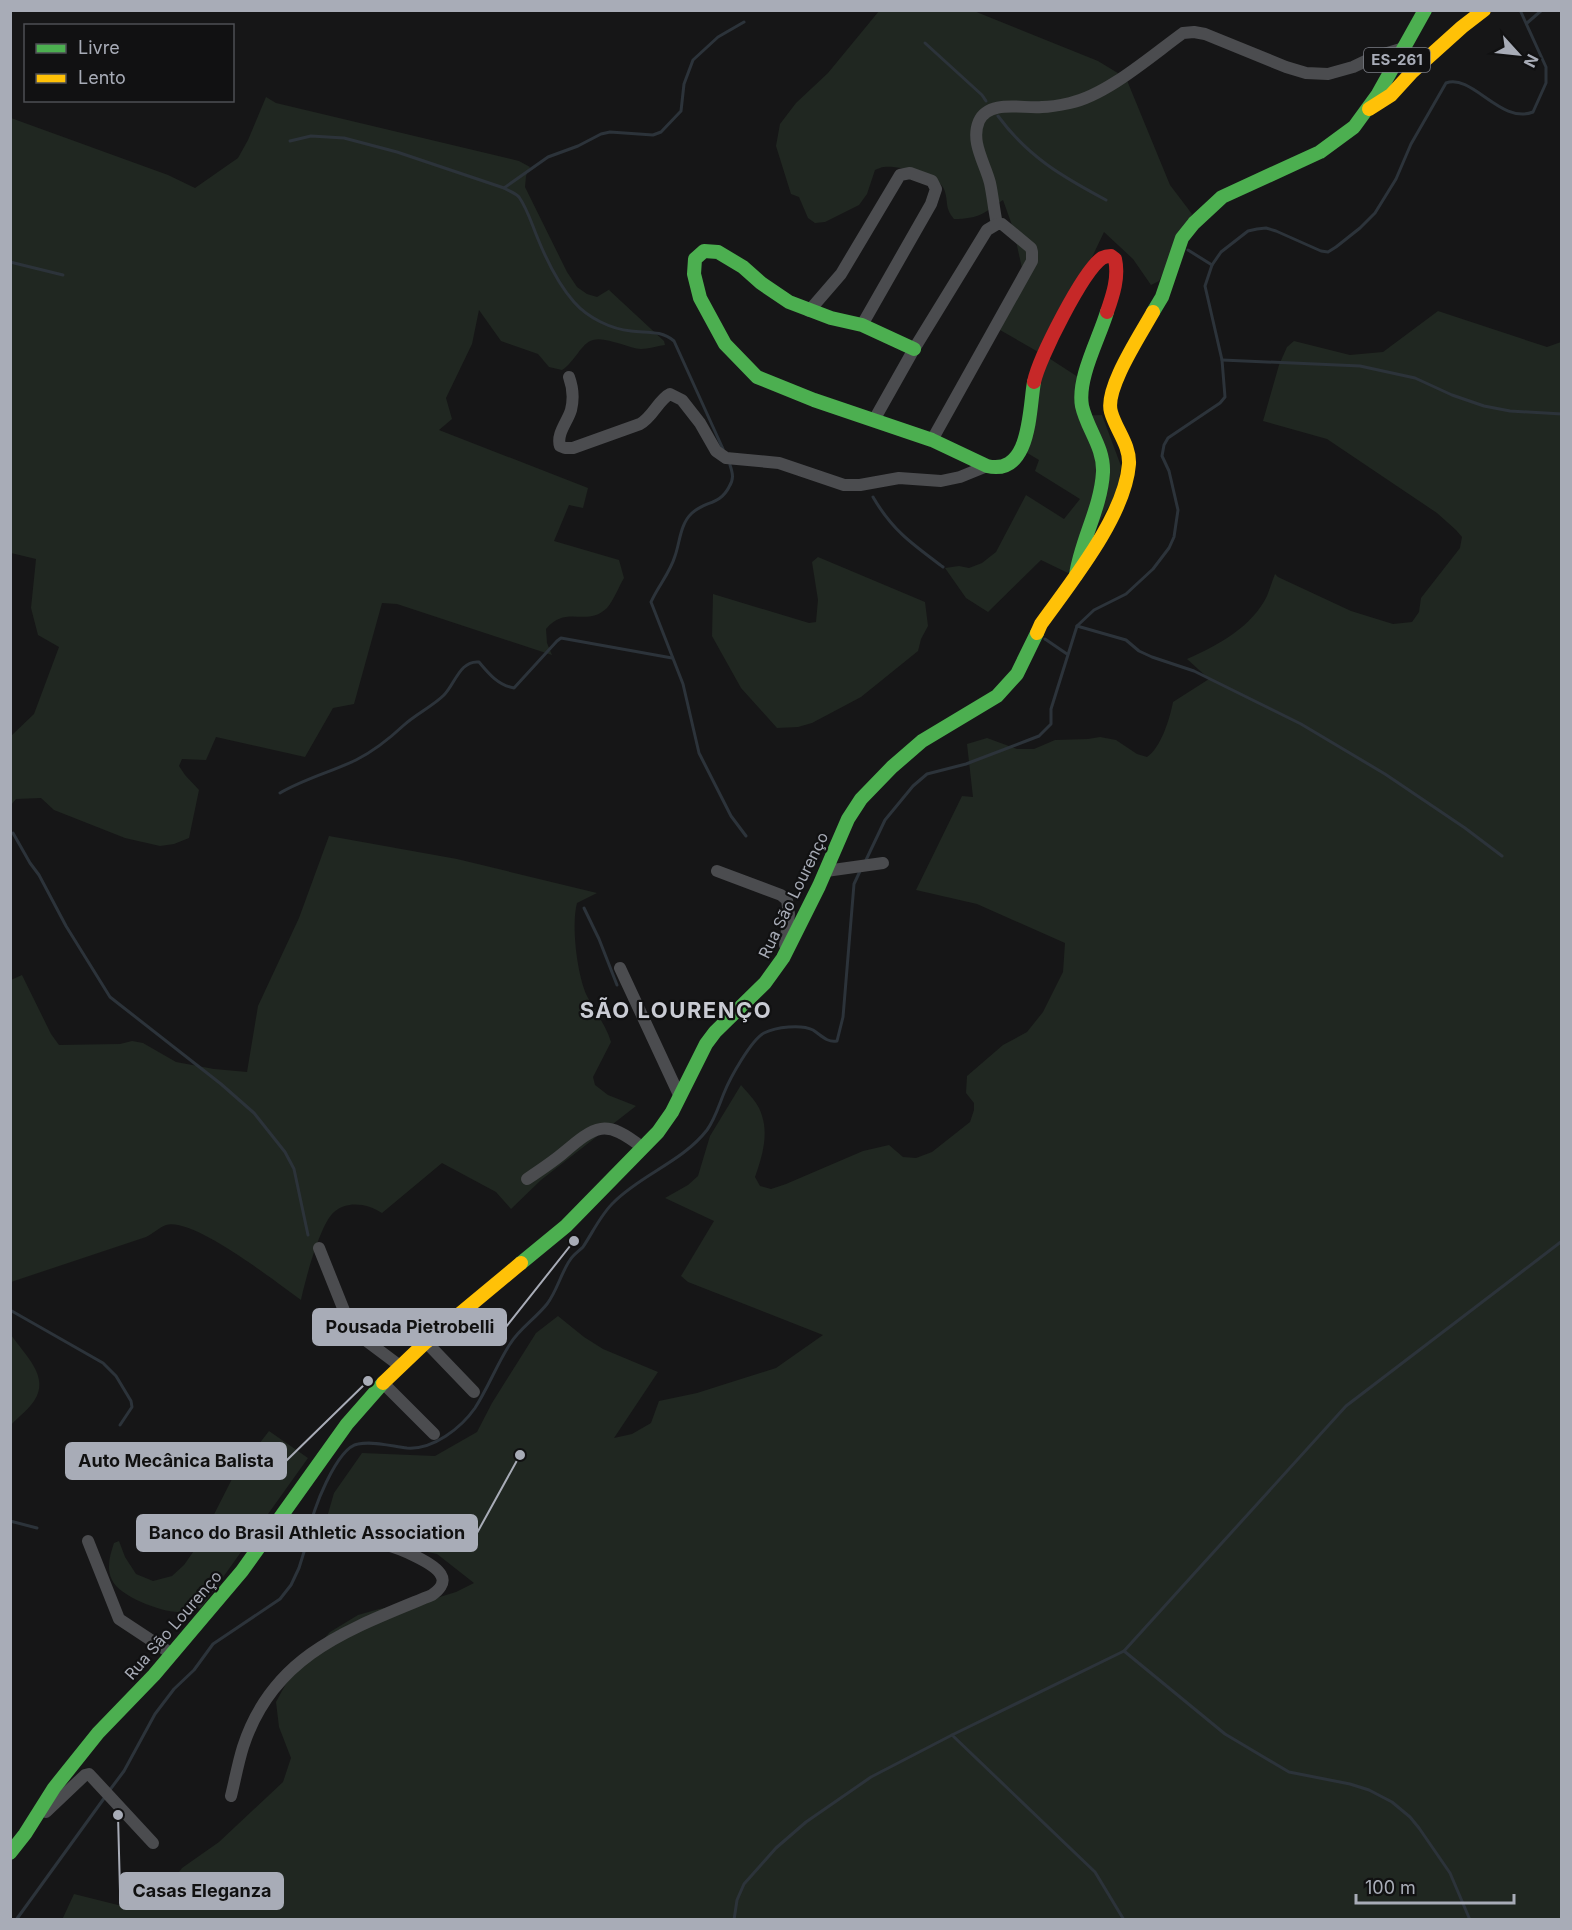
<svg xmlns="http://www.w3.org/2000/svg" width="1572" height="1930" viewBox="0 0 1572 1930" font-family="Inter,sans-serif">
<rect width="100%" height="100%" fill="#161617"/>
<g fill="#202721">
<path d="M879 11H974L1098 61 1126 78 1170 185 1192 214 1159 281 1151 285 1133 259 1104 232 1085 272 1041 353 1078 377 1079 416 1102 415 1121 466 1117 493 1068 573 1041 560 988 612 966 598 945 568 959 566 969 568 982 563 996 552 1026 495 1064 519 1080 499 1035 471 1039 460 1019 448 1040 353 1000 330 1022 268 1013 228 1003 200C984 213 979 219 954 219 944 207 949 202 944 189 939 175 898 165 884 167 881 167 878 169 875 170L867 194 859 205 825 222 815 223 808 218 799 197 791 194 776 146 780 124 796 103 828 73Z"/>
<path d="M266 97 276 103 519 161 530 167 526 176 525 187 567 272 577 287 587 294 597 297 610 289 609 290 664 341 665 345C657 346 648 349 641 349 628 348 605 336 593 340 581 343 575 362 562 370L549 367 538 354 501 341 479 310 472 344 446 398 452 419 439 430 588 488 583 508 569 505 554 541 619 560 624 578C619 586 614 600 607 608 586 628 567 604 546 629L547 643 552 655 397 604 382 603 354 704 333 708 305 757 216 737 206 760 182 759 179 766 185 775 199 790 189 838 174 844 160 846 125 838 54 810 41 798 16 799 11 805V736L34 714 59 647 38 635 31 608 36 559 11 553V118L168 175 195 188 238 158 248 140Z"/>
<path d="M1438 311 1547 347 1561 342V1919L62 1920 74 1894 134 1909 147 1908 156 1903 182 1868 219 1842 283 1782 291 1758 279 1727 276 1702 289 1678 330 1632 358 1615 379 1609 430 1600 456 1592 474 1583 437 1554 323 1531 334 1493 362 1453 435 1456 477 1432 492 1403 536 1333 558 1316 584 1337 603 1349 658 1372 614 1438 632 1434 651 1423 659 1401 697 1393 776 1368 823 1335 688 1282 681 1276 714 1221 665 1198 688 1185 698 1176 710 1136 741 1085C747 1092 755 1100 759 1108 770 1131 763 1154 755 1177L760 1186 771 1189 786 1184 863 1151 889 1145 903 1157 916 1158 932 1152 970 1122 974 1110V1103L966 1093 967 1076 1003 1045 1027 1032 1043 1012 1063 972 1065 943 977 904 916 890 962 796 973 797 967 744 987 738 1017 749H1034L1055 740 1088 739 1100 737 1116 740 1137 754 1147 757C1161 748 1170 718 1173 702L1209 679 1187 659C1217 646 1252 627 1267 596 1270 589 1272 581 1275 574L1278 577 1351 611 1393 624 1412 622 1419 612 1421 598 1460 548 1462 537 1456 530 1437 513 1327 439 1263 421 1279 365 1287 347 1294 341 1350 355 1383 352Z"/>
<path d="M818 557 925 602 928 626 921 639 918 651 861 697 812 723 798 727 777 728 741 688 712 636 713 594 809 623 816 622 818 600 812 562Z"/>
<path d="M329 836 457 859 597 893 577 903C571 925 577 975 587 996 595 1012 606 1025 611 1042L593 1077 595 1085 608 1095 636 1106 541 1180 511 1209 496 1192 442 1163 382 1213C368 1204 348 1200 334 1212 320 1224 305 1281 301 1300 277 1283 194 1217 166 1225 160 1227 152 1234 146 1237L11 1282V980L22 975 51 1034 59 1045 120 1044 132 1041 143 1043 176 1062 214 1069 247 1072 258 1006 299 918Z"/>
<path d="M11 1335C24 1354 51 1377 34 1401 28 1410 18 1417 11 1425Z"/>
<path d="M269 1431 308 1458 201 1608C193 1610 186 1612 178 1612 161 1612 119 1596 112 1580 106 1568 110 1555 114 1543L119 1541 125 1557 136 1574 153 1581 172 1576 184 1565 191 1555 200 1542 232 1479Z"/>
</g>
<g fill="none" stroke-linecap="round" stroke-linejoin="round">
<g stroke="#2c333a" stroke-width="3">
<path d="M1527 23 1542 10"/>
<path d="M925 43 982 95 986 101"/>
<path d="M998 116C1028 157 1063 177 1106 200"/>
<path d="M290 141 311 136 344 138 397 152 504 188C509 191 516 193 519 197 528 210 532 225 538 239 547 261 559 285 574 302 588 318 611 329 631 331 647 333 661 330 674 341L723 449"/>
<path d="M504 188 548 157 578 146 601 134 610 132 653 135 661 132 681 111 684 84 693 60 718 37 744 22"/>
<path d="M1188 250 1212 265"/>
<path d="M10 262 63 275"/>
<path d="M1222 360 1360 366 1415 378 1452 395 1484 406 1510 411 1562 414"/>
<path d="M730 465C733 474 734 479 729 487 720 505 705 501 692 513 680 524 680 542 675 556 670 573 658 586 651 602L683 684 699 753 731 816 746 836"/>
<path d="M873 497C892 530 912 544 943 567"/>
<path d="M1077 626 1126 640 1139 651 1152 657 1194 671 1301 724 1385 774 1465 828 1502 856"/>
<path d="M1045 639 1067 654"/>
<path d="M280 793C304 779 331 772 356 760 374 751 389 739 404 725 416 714 433 706 444 695 455 684 460 660 479 662 489 674 498 685 514 688L557 641 561 638 672 658"/>
<path d="M13 833 30 863 39 875 66 926 110 997 221 1084 254 1113 285 1152 294 1169 308 1235"/>
<path d="M866 860 885 820 913 786 927 774 966 764 1039 736 1051 724V709L1077 626 1094 610 1126 594 1153 569 1169 548 1174 537 1178 510 1169 471 1162 456 1164 445 1168 438 1220 403 1225 397 1222 360 1205 286 1212 265 1221 252 1248 231 1257 229 1266 228 1276 231 1321 251 1328 252 1336 247 1360 228 1375 213 1396 179 1411 144 1446 83C1472 73 1501 125 1533 112L1546 83V67L1520 10"/>
<path d="M584 908 599 939 617 985"/>
<path d="M10 1310 103 1363 116 1376 131 1401 132 1407 120 1425"/>
<path d="M10 1521 37 1528"/>
<path d="M309 1532C311 1513 337 1447 358 1444 374 1441 391 1446 407 1448 433 1450 461 1428 475 1408 488 1388 497 1364 510 1344 519 1329 536 1318 547 1304 557 1291 561 1273 570 1260 573 1255 579 1251 583 1247 593 1232 601 1214 614 1202 642 1174 682 1162 707 1130 715 1119 719 1105 724 1093 730 1078 751 1040 764 1033 776 1027 801 1024 813 1030 821 1035 827 1043 837 1041L843 1017 854 884 861 869"/>
<path d="M1124 1651 1225 1734 1289 1772 1350 1784 1369 1790 1392 1802 1410 1817 1419 1828 1450 1873 1470 1920"/>
<path d="M952 1735 1095 1872 1124 1920"/>
<path d="M109 1791 124 1771 155 1714 174 1689 194 1670 213 1644 280 1599 291 1585 299 1568 308 1539"/>
<path d="M16 1920 105 1797"/>
<path d="M734 1920 737 1900 744 1884 776 1848 806 1822 871 1777 952 1735 1124 1651 1346 1406 1562 1241"/>
</g>
<g stroke="#4b4c4f" stroke-width="12">
<path d="M997 224C994 211 993 197 990 183 985 163 970 142 979 121 989 99 1023 109 1042 107 1051 107 1061 105 1070 103 1107 95 1151 56 1183 33L1194 32 1205 34 1286 67 1306 73 1328 74 1353 67 1374 57 1404 48"/>
<path d="M809 311 841 274 900 175 910 173 932 181 936 189 931 204 862 325"/>
<path d="M569 377C573 388 574 398 571 410 568 421 556 434 560 446L565 448H573L640 424C653 417 659 399 670 394L682 400 700 423 716 451 726 458 779 463 844 485H860L899 478 941 481 960 477 987 466"/>
<path d="M874 420 914 349 987 230 997 224H1002L1031 248 1032 252V261L932 440"/>
<path d="M717 871 781 895 787 900 789 914 785 945"/>
<path d="M826 871 883 863"/>
<path d="M620 968 680 1097"/>
<path d="M527 1179C539 1171 551 1163 562 1154 596 1125 605 1118 643 1148"/>
<path d="M319 1248 345 1313 364 1339 400 1366"/>
<path d="M426 1342 474 1392"/>
<path d="M383 1383 434 1434"/>
<path d="M88 1541 119 1619 172 1654"/>
<path d="M231 1796C235 1780 238 1763 243 1747 273 1654 350 1629 432 1595 438 1591 446 1583 441 1575 435 1563 399 1548 386 1545L300 1536 274 1527"/>
<path d="M46 1812 85 1775 89 1774 153 1843"/>
</g>
<g stroke="#4caf50" stroke-width="14">
<path d="M1153 312 1162 297 1182 238 1194 223 1222 197 1320 152 1354 127 1378 94 1425 10"/>
<path d="M914 349 862 325 831 318 789 302 761 283 743 267 718 252 704 251 695 259 694 274 700 298 725 344 757 377 814 400 932 440 987 466C1031 476 1029 410 1034 382"/>
<path d="M1076 575C1081 540 1101 508 1103 472 1104 447 1087 429 1082 406 1077 378 1099 339 1107 312"/>
<path d="M521 1263 566 1226 658 1132 672 1112 706 1044 715 1032 765 983 783 958 819 886 848 819 861 799 892 767 922 741 997 696 1017 674 1037 633"/>
<path d="M10 1853 25 1834 54 1788 98 1733 154 1675 242 1571 347 1424 383 1383"/>
</g>
<g stroke="#ffc107" stroke-width="14">
<path d="M1369 109 1391 95 1412 72 1462 27 1484 10"/>
<path d="M1037 633 1041 624C1071 582 1125 516 1129 464 1130 445 1116 430 1111 412 1104 389 1141 334 1153 312"/>
<path d="M383 1383 426 1342 521 1263"/>
</g>
<path stroke="#c62828" stroke-width="14" d="M1034 382C1039 358 1083 271 1102 258 1104 257 1108 256 1111 256L1115 259C1119 277 1113 295 1107 312"/>
</g>
<g text-anchor="middle" stroke-width="4.5" stroke-linejoin="round" paint-order="stroke">
<rect fill="#111112" stroke="#7b7e86" stroke-width="1.5" x="1364" y="48" width="66" height="24" rx="4.5"/>
<g font-size="15" font-weight="bold" fill="#a8acb7">
<text x="1397" y="65">ES-261</text>
</g>
<g font-size="16" fill="#a8acb7" stroke="#111112">
<text transform="translate(793 895) rotate(-64)" y="6">Rua São Lourenço</text>
<text transform="translate(173 1625) rotate(-49)" y="6">Rua São Lourenço</text>
</g>
<g font-size="22" font-weight="bold" letter-spacing="1.5" fill="#c9cbd3" stroke="#111112">
<text x="676" y="1018">SÃO LOURENÇO</text>
</g>
</g>
<path fill="none" stroke="#a8acb7" stroke-width="2" d="M574 1241L506 1327M368 1381L286 1461M520 1455L477 1533M118 1815L120 1891"/>
<g fill="#a8acb7" stroke="#111112" stroke-width="2">
<circle cx="574" cy="1241" r="6"/>
<circle cx="368" cy="1381" r="6"/>
<circle cx="520" cy="1455" r="6"/>
<circle cx="118" cy="1815" r="6"/>
</g>
<g fill="#a8acb7" stroke="#a8acb7" stroke-width="2">
<rect x="313" y="1309" width="193" height="36" rx="6"/>
<rect x="66" y="1443" width="220" height="36" rx="6"/>
<rect x="137" y="1515" width="340" height="36" rx="6"/>
<rect x="120" y="1873" width="163" height="36" rx="6"/>
</g>
<g font-size="18" text-anchor="middle" font-weight="bold" fill="#111">
<text x="410" y="1333">Pousada Pietrobelli</text>
<text x="176" y="1467">Auto Mecânica Balista</text>
<text x="307" y="1539">Banco do Brasil Athletic Association</text>
<text x="202" y="1897">Casas Eleganza</text>
</g>
<rect width="1572" height="1930" fill="none" stroke="#a8acb7" stroke-width="24"/>
<rect x="24" y="24" width="210" height="78" fill="#111112" stroke="#4d4f54" stroke-width="1.5"/>
<rect x="36" y="44" width="30" height="9" fill="#4caf50" stroke="#4d4f54" stroke-width="1.5"/>
<text x="78" y="54" font-size="18" fill="#a8acb7">Livre</text>
<rect x="36" y="74" width="30" height="9" fill="#ffc107" stroke="#4d4f54" stroke-width="1.5"/>
<text x="78" y="84" font-size="18" fill="#a8acb7">Lento</text>
<g transform="translate(1518 54) rotate(117)" stroke="#111112" stroke-width="4.5" paint-order="stroke">
<path d="M0-4.5L10 22L0 15L-10 22Z" fill="#a8acb7"/>
<text y="-9" font-size="16" font-weight="bold" text-anchor="middle" fill="#a8acb7">N</text>
</g>
<path d="M1356 1894v9h158v-9" fill="none" stroke="#a8acb7" stroke-width="3"/>
<text x="1365" y="1894" font-size="18" fill="#a8acb7" stroke="#111112" stroke-width="4.5" paint-order="stroke">100 m</text>
</svg>
